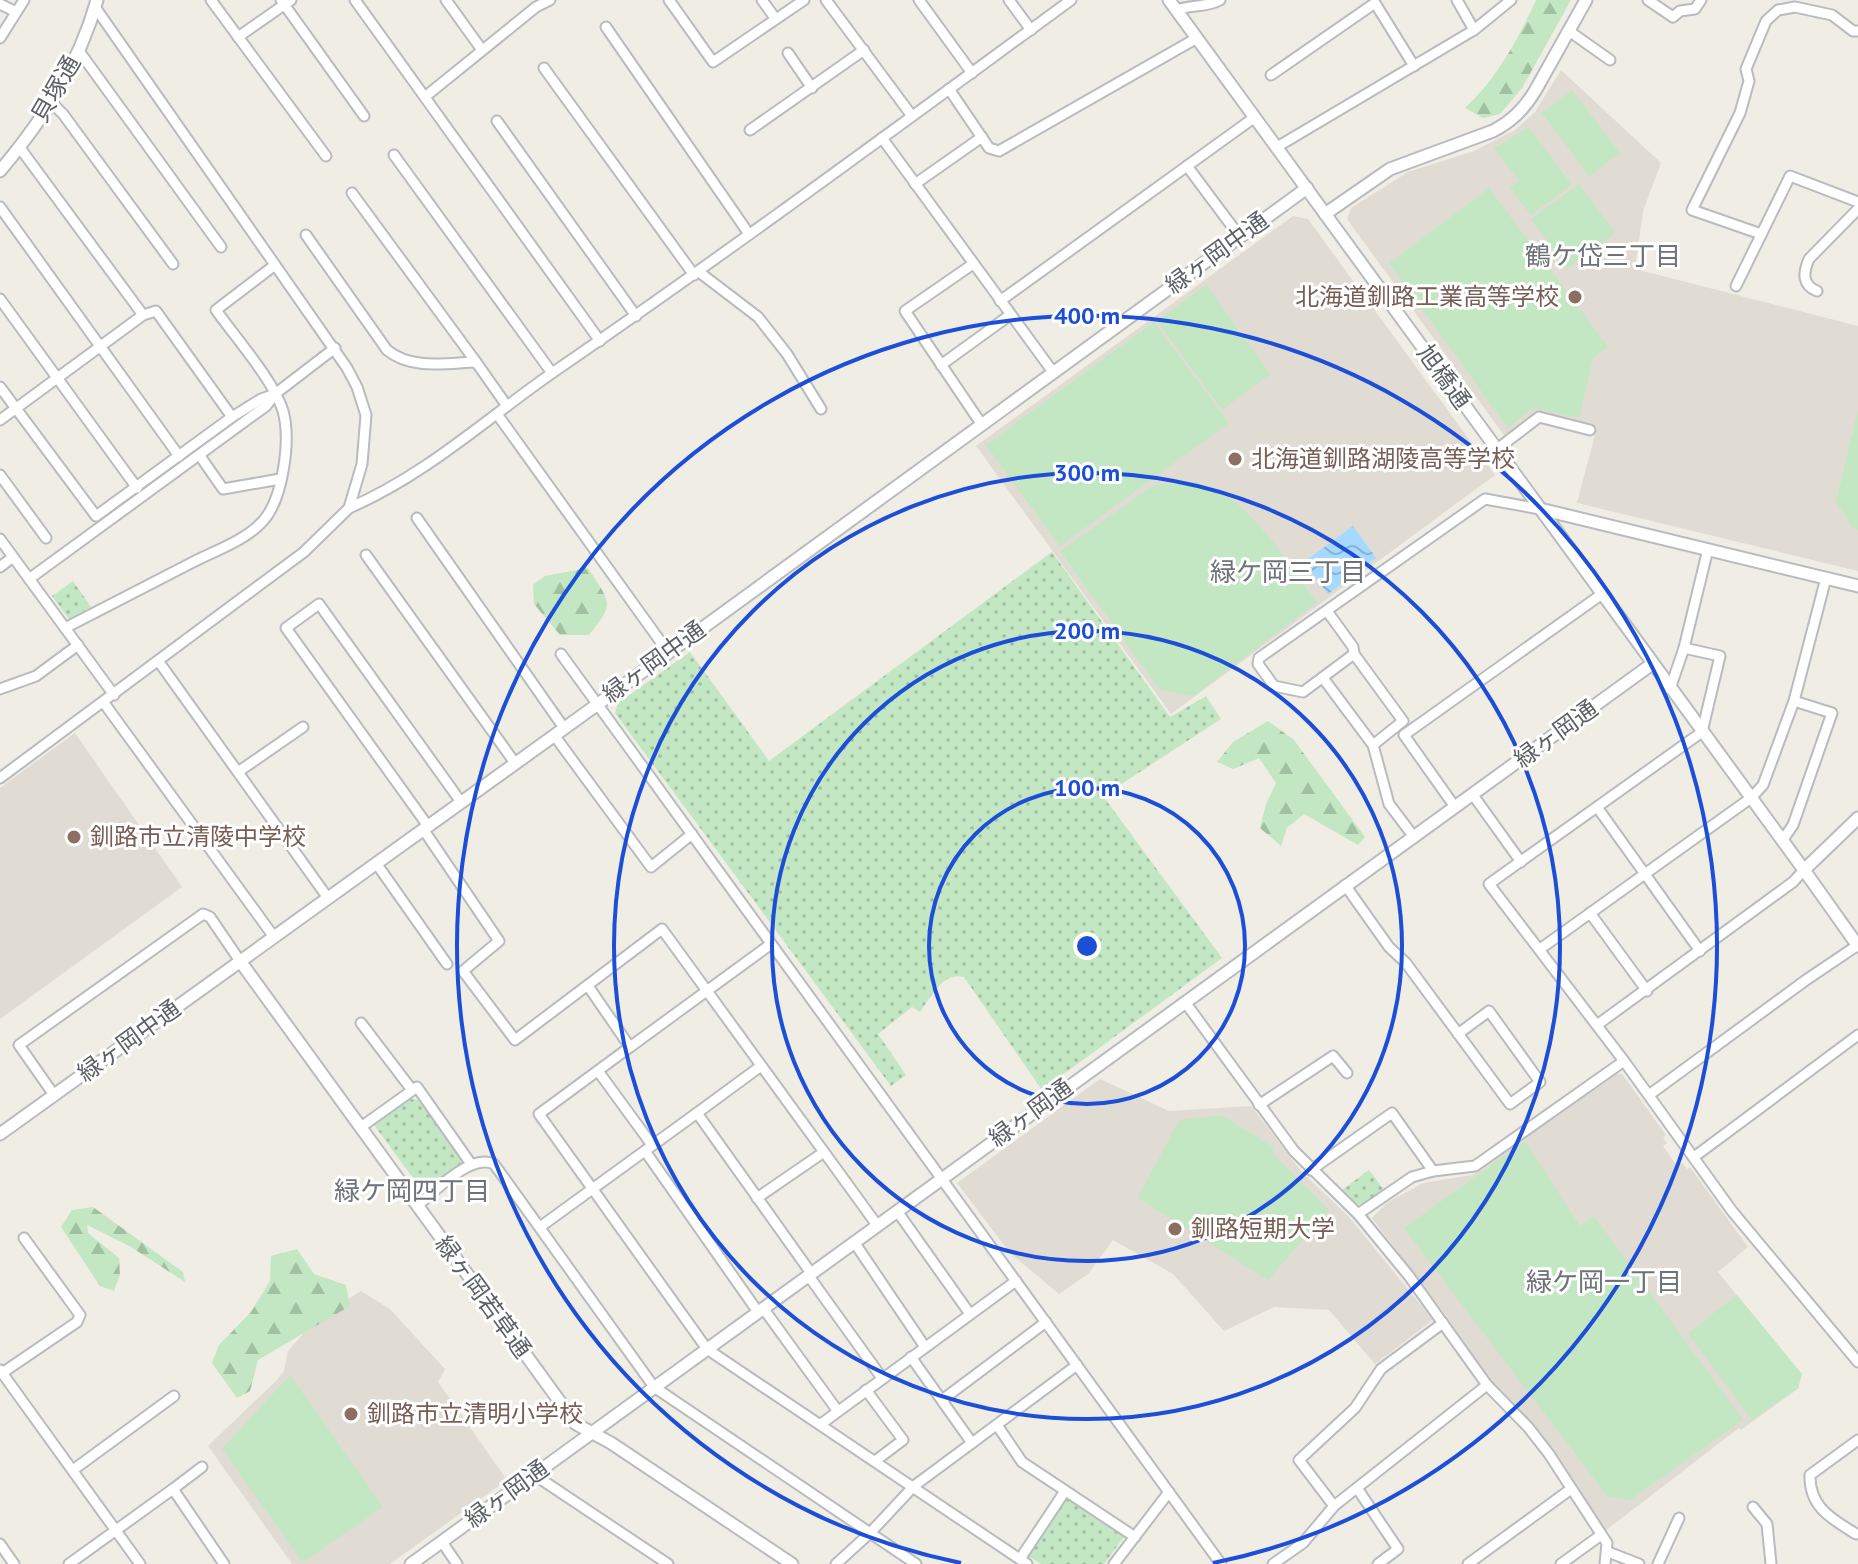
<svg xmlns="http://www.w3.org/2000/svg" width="1858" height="1564" viewBox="0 0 1858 1564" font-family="'PT Sans','Noto Sans JP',sans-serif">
<defs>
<pattern id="forest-firs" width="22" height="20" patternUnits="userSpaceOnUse" patternTransform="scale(2)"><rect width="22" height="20" fill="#c2e7c2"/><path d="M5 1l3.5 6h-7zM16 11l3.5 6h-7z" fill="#a1bfa1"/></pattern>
<pattern id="park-dots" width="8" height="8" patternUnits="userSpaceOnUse" patternTransform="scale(2)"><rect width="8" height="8" fill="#c2e7c2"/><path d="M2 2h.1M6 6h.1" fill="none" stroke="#a1bfa1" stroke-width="1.8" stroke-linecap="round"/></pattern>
<pattern id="water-waves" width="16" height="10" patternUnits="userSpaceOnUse" patternTransform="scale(2)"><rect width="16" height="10" fill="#a6d9ff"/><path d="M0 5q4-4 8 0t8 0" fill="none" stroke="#8ab3d2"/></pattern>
</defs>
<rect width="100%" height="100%" fill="#f0ede5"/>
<g fill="#e0dcd3">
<path d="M1561 70 1661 163 1643 211 1635 269 1858 326V571L1577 503 1597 427 1536 414 1506 438 1347 219 1351 208 1408 172 1474 151 1515 130 1535 112Z"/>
<path d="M1293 216 1308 219 1495 475 1171 714 976 446Z"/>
<path d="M75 733 182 887 0 1019V788Z"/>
<path d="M1617 1074H1622L1666 1135 1663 1138 1667 1143 1663 1146 1677 1166 1682 1163 1687 1169 1690 1167 1748 1247 1718 1272 1800 1373 1799 1388 1741 1430 1739 1428 1605 1531 1534 1427 1495 1388 1476 1364 1448 1318 1372 1218 1388 1202 1423 1183 1472 1175Z"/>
<path d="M1100 1079 1169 1111 1251 1106 1300 1170 1349 1217 1433 1320 1375 1364 1329 1310 1274 1307 1224 1331 1173 1274 1113 1240 1088 1274 1059 1294 1010 1253 957 1183Z"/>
<path d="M361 1291 390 1309 445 1369 438 1382 507 1480 390 1564H292L208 1446 277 1380 284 1371 288 1351 317 1318Z"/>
</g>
<g fill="#c2e7c2">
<path d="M1572 90 1620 153 1589 176 1542 113Z"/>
<path d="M1529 127 1572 185 1531 215 1510 188 1519 181 1494 148Z"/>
<path d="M1579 184 1615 233 1567 268 1531 219Z"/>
<path d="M1489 188 1608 347 1593 358 1579 418 1533 408 1508 428 1389 263Z"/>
<path d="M1206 285 1270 374 1222 410 1157 321Z"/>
<path d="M1154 322 1229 423 1060 546 986 445Z"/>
<path d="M1858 410V530L1854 529 1836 502Z"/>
<path d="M1196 482C1251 497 1284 560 1317 602L1194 696 1160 690 1060 551 1154 485Z"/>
<path d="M1221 1115 1273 1147V1154L1329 1210 1268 1280 1138 1198 1179 1120Z"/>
<path d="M1525 1141 1580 1226 1594 1216 1743 1420 1630 1500 1607 1496 1404 1228Z"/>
<path d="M1737 1295 1802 1374 1798 1388 1752 1420 1688 1333Z"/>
<path d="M290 1375 383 1507 303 1562 222 1449Z"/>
</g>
<g fill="url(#forest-firs)">
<path d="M1536 0H1571L1522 88 1500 114 1483 118 1465 108C1498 77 1517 41 1536 0Z"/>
<path d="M588 568C610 603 616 602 589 635H560L534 604 533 585 545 576Z"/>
<path d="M1268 721 1294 740 1365 837 1358 845 1304 814 1287 828 1281 846 1260 828 1266 804 1276 783 1259 758 1233 769 1217 762 1233 742Z"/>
<path d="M93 1207 183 1272 185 1282 131 1247 87 1225 88 1233 119 1258 120 1275 114 1291 100 1286 61 1227 72 1210Z"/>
<path d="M297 1249 314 1274 346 1285 350 1306 258 1360 250 1391 237 1398 212 1363 219 1345 251 1312 270 1281 271 1256Z"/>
</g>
<g fill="url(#park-dots)">
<path d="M1052 552 1170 717 1206 696 1221 719 1103 796 1222 958 1042 1090 964 977C942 972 932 996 920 1012L912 1007 878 1034 906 1075 891 1086 615 713 618 703 690 652 769 761Z"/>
<path d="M73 581 91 607 69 619 52 596Z"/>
<path d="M410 1099 418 1100 461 1156 460 1167 424 1193 374 1125Z"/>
<path d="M1369 1170 1384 1190 1365 1205 1357 1204 1342 1190Z"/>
<path d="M1066 1498 1124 1537 1104 1564H1041L1028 1556Z"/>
</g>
<path fill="url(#water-waves)" d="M1353 526 1376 558 1328 594 1304 562Z"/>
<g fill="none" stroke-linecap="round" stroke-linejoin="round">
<g stroke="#b8bbbf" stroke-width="13">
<g id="minor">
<path d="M211 0 326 156"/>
<path d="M281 0 364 116"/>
<path d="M355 0 600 341"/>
<path d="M446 0 482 50"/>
<path d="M669 0 713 62 804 0"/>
<path d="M762 0 775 18"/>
<path d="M826 0 912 116"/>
<path d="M919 0 972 73"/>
<path d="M1009 0 1031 30"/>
<path d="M1457 0 1474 30"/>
<path d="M1648 0 1673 17 1680 11 1695 9 1701 0"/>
<path d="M0 4 16 12"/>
<path d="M1176 10C1190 5 1208 7 1220 0"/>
<path d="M606 27 749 234"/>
<path d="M1569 31 1610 60"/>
<path d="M238 37 291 0"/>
<path d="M0 38 24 0"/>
<path d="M79 51 221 247"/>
<path d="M788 53 812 88"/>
<path d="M544 68 694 275"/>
<path d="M1271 75 1375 3 1414 66"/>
<path d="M949 89 989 148 999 151 1197 38"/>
<path d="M426 96 536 7 550 0"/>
<path d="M52 103 63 114 173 264"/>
<path d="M497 121 636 316"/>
<path d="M750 130 864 50"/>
<path d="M882 138 1053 372"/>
<path d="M1277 147 1474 30 1511 0"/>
<path d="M20 148 143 315 156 311 232 417"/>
<path d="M394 155 552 373"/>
<path d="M1187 166 1240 237"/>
<path d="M915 184 982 137"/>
<path d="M352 193 476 362"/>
<path d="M0 207 179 456"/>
<path d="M1761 234 1692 210 1740 113 1749 81 1746 69 1766 21 1778 10 1795 7 1832 15 1853 31H1858"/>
<path d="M306 235 387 350C411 370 446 363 476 362L507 406"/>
<path d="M973 264 905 311 982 425"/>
<path d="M699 272 758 317 787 354 821 409"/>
<path d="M1736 286 1790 176 1858 202"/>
<path d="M1817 291C1802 285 1803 273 1809 259L1858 209"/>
<path d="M0 299 137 488"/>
<path d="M1000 301 1255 117"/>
<path d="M941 365 1010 315"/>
<path d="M0 387 96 516 232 417 261 399 275 394"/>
<path d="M497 414 668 652"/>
<path d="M0 420 143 315"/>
<path d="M1496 450 1539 417 1590 430"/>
<path d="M200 456 223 489 280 479"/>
<path d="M0 475 46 538"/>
<path d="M349 508C426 475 487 418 555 371 730 251 900 125 1071 0"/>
<path d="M417 518 564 728"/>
<path d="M0 539 114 695"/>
<path d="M366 555 515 763"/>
<path d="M0 567 13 557"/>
<path d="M29 579 266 406 275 394 335 348"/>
<path d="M1327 611 1353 647 1354 654"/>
<path d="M65 628C108 606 152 583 195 561 217 550 246 540 263 521 283 499 291 440 283 411 274 381 235 337 216 310L275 265"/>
<path d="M1684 648 1720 656 1702 732 1489 884 1624 1061 1732 1211 1858 1362"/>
<path d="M561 654 1221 1564"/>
<path d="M159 662 328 898"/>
<path d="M1323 678 1373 745 1389 804 1414 837"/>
<path d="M0 689 36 676 78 645"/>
<path d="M1670 689 1684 648 1708 549"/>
<path d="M104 703 274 937"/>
<path d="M554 735 651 867 692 834"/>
<path d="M1373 745 1403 721 1354 654 1303 692 1274 686 1258 664 1259 658 1485 499 1540 509"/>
<path d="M238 772 303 727"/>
<path d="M0 778 304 552 349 508 362 464 366 415 357 387 347 368 95 7"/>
<path d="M1473 795 1521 862"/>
<path d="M1455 807 1404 735 1602 594"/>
<path d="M1597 807 1700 951"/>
<path d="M428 826 286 628 319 604 461 802"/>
<path d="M423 829 499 941 463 971 515 1040 662 929 877 1225"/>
<path d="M1782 841 1793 825 1832 713 1794 701"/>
<path d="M376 863 447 964"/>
<path d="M1345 885 1389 947 1406 963 1510 1104 1540 1082 1489 1011 1458 1034"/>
<path d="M1590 913 1647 991"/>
<path d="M1540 949 1751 798 1763 785 1794 701 1826 578"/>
<path d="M588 986 630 1047 771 944"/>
<path d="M1185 1002 1294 1151 1358 1214 1409 1276 1487 1385 1528 1427 1549 1454 1607 1543 1605 1564"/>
<path d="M361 1023 412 1090"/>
<path d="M1597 1025 1793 882 1804 870"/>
<path d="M630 1047 539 1114 707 1349 1027 1564"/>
<path d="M598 1071 652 1145"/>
<path d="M54 1095 19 1045 203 914 210 917 240 961"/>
<path d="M1649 1095 1806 980 1858 945"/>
<path d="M1259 1105 1333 1056 1347 1073"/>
<path d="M697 1113 761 1066"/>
<path d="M361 1127 417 1087 471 1164"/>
<path d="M645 1151 758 1312"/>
<path d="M1694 1157 1858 1035"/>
<path d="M1311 1170 1392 1113 1433 1171"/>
<path d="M757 1198 824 1152"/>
<path d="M417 1206C435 1191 471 1153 494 1164L654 1387 916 1564"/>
<path d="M897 1211 970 1314"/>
<path d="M1358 1214 1412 1177 1433 1171 1475 1166 1624 1061"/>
<path d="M540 1227 697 1113 811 1273"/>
<path d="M854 1242 925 1347"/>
<path d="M808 1275 882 1378"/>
<path d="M763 1308 837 1410"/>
<path d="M911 1357 972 1443"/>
<path d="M0 1370 140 1564"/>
<path d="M2 1373 77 1322 80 1315 24 1238"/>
<path d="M866 1390 903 1440 875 1461"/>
<path d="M942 1400 1046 1322"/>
<path d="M821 1424 1016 1281"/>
<path d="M997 1425 1022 1462 1135 1537"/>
<path d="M73 1470 174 1396"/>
<path d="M533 1474 668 1564"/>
<path d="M1357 1488 1398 1549 1378 1564"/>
<path d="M173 1489 202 1467"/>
<path d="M1334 1506 1299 1460 1355 1408 1381 1369 1443 1323"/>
<path d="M1753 1507 1767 1524 1771 1564"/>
<path d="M1856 1534C1832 1519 1809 1507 1810 1475L1858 1440"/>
<path d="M442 1542 457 1564"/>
<path d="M0 1544 14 1564"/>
<path d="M1608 1552 1639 1564"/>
<path d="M1020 1559 1065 1491"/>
<path d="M69 1564 173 1489 224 1564"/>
<path d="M836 1564 870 1533 914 1486 1077 1365"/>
<path d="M1114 1564 1169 1492"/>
<path d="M1273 1564 1303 1543 1334 1506 1487 1385"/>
<path d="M1468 1564 1571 1489"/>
<path d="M1561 1564 1601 1535"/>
<path d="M1658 1564 1679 1518"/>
</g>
</g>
<g stroke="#b8bbbf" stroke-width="15">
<g id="tertiary">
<path d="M1169 0 1804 870"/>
<path d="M0 171C43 120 79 65 97 0"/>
<path d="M1325 214 1390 169 1493 131C1512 121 1524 109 1535 91L1586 0"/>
<path d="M1540 509 1858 586"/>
<path d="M1858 818 1804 870 1858 946"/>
<path d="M240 961 576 1424 611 1443 792 1564"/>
<path d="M0 1134 598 704 1307 188"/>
<path d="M411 1564 1652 664"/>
</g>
</g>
<use href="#minor" stroke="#fff" stroke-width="9"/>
<use href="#tertiary" stroke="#fff" stroke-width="11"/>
</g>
<g fill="none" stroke="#1d4ed8" stroke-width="4">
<circle cx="1087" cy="946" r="158"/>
<circle cx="1087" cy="946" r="315"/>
<circle cx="1087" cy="946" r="473"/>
<path d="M961 1563A630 630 0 1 1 1213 1563"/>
</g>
<g fill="#8d6e63" stroke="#fff" stroke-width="3">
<circle cx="1575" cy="297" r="8"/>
<circle cx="1235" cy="459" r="8"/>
<circle cx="74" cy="837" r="8"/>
<circle cx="1175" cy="1229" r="8"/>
<circle cx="351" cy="1414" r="8"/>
</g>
<g text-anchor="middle" stroke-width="6" stroke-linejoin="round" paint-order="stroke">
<g font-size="24" fill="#5d6166" stroke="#fff">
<text transform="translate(56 89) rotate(-60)" y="8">貝塚通</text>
<text transform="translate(1217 253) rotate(-36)" y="8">緑ヶ岡中通</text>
<text transform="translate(1444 377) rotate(54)" y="8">旭橋通</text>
<text transform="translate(654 662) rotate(-36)" y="8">緑ヶ岡中通</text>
<text transform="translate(1556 734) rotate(-36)" y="8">緑ヶ岡通</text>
<text transform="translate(129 1041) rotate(-36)" y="8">緑ヶ岡中通</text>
<text transform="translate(1031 1113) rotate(-36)" y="8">緑ヶ岡通</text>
<text transform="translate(483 1297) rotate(54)" y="8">緑ヶ岡若草通</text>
<text transform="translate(507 1494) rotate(-36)" y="8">緑ヶ岡通</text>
</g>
<g font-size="24" fill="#785e54" stroke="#fff" text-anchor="start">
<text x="1559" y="305" text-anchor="end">北海道釧路工業高等学校</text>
<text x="1251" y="467">北海道釧路湖陵高等学校</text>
<text x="90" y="845">釧路市立清陵中学校</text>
<text x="1191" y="1237">釧路短期大学</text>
<text x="367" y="1422">釧路市立清明小学校</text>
</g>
<g font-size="26" fill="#6e7378" stroke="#fff">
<text x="1603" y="265">鶴ケ岱三丁目</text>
<text x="1288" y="581">緑ケ岡三丁目</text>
<text x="412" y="1200">緑ケ岡四丁目</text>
<text x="1604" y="1291">緑ケ岡一丁目</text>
</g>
</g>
<circle cx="1087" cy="946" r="12" fill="#1d4ed8" stroke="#fff" stroke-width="4"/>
<g font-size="24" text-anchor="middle" font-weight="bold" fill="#1d4ed8" stroke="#fff" stroke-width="6" stroke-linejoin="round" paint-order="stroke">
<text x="1087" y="324">400 m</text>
<text x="1087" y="481">300 m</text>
<text x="1087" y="639">200 m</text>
<text x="1087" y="796">100 m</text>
</g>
</svg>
